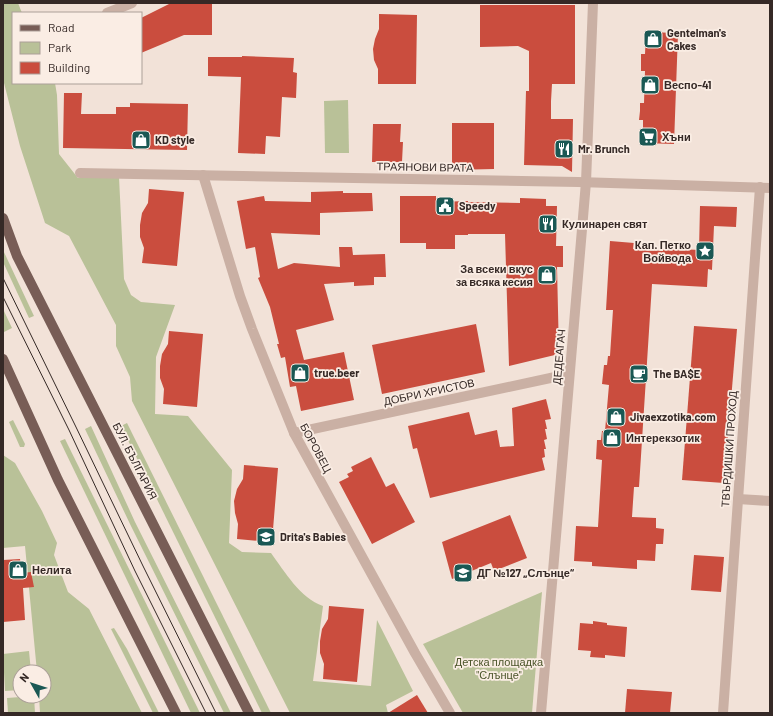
<svg xmlns="http://www.w3.org/2000/svg" width="773" height="716" viewBox="0 0 773 716" font-family="Barlow,sans-serif">
<rect width="100%" height="100%" fill="#f2e2d8"/>
<g fill="#b9c198">
<path d="M3 3H18L22 13H13V83H55L57 95 59 154 78 178 119 177 124 279 131 295 141 302 175 305 156 357 155 414 188 416 232 470 229 543 242 552 271 553C285 572 300 598 323 606L313 681 371 686 377 620 413 691 386 705 388 713H290L132 401 130 377 116 346V325L69 236 45 223 20 146 3 79Z"/>
<path d="M348 100 349 153H325L324 101Z"/>
<path d="M3 250 34 316 29 318 3 262Z"/>
<path d="M3 309 12 328 4 332 3 330Z"/>
<path d="M13 420 25 444 24 447H20L9 422Z"/>
<path d="M127 423 271 713H262L121 426Z"/>
<path d="M91 426 135 522 231 713H224L130 524 85 429Z"/>
<path d="M65 439 200 713H191L60 441Z"/>
<path d="M3 455 15 463 42 511 57 543 54 555 68 592 89 609 142 713H40L39 696H44V672H37L25 546 3 548Z"/>
<path d="M542 592 532 713H463L423 644Z"/>
<path d="M114 628 127 649 159 713H153L111 629Z"/>
<path d="M29 651 31 672H20V690L5 691 3 654Z"/>
<path d="M34 696 35 713H8L7 698Z"/>
</g>
<g fill="#ca4d3e">
<path d="M171 3H212V35H184L141 53V18Z"/>
<path d="M480 5H575V84H552L551 101V119H573L572 172 562 166 524 165 526 91H529V51L518 46 480 47Z"/>
<path d="M379 14 417 15 416 84H378V69L374 60 373 49 375 39 379 29Z"/>
<path d="M646 32 678 33 674 144 643 143V120H639L640 111V103H644L645 71H641V54H645Z"/>
<path d="M242 56 294 58 293 72 297 73 296 98 282 97 280 137 266 136 265 154 238 153 241 77 208 76V57H242Z"/>
<path d="M64 93H82L81 114H116V107H130V103L188 104 187 150 63 148Z"/>
<path d="M452 123H494V169L452 170Z"/>
<path d="M373 124H401L400 142H403L402 162H372Z"/>
<path d="M149 189 184 192 177 266 142 263 144 248 140 237V225L142 213 148 203Z"/>
<path d="M343 191V193H372L373 211 320 213V235L271 233 278 269 294 263 340 267 339 247H352L353 255 385 254 386 277H374V285L354 286V282L324 284 334 320 296 330 304 360 344 352 354 400 301 411 296 386 290 387 285 357 281 358 277 344H279L270 307 258 278 260 277 255 247 246 249 237 201 264 196 265 201 311 202V192Z"/>
<path d="M400 196H436V202L468 201V202L520 203V198L546 199V206H557L556 246H563V267H557L559 354 509 366 505 234H468V235H455V249H426V243H400Z"/>
<path d="M700 206 737 207 736 227 714 226 712 270 708 269 707 287 652 284 639 487H634L632 517 656 518V528L664 529 663 544H656L655 561 637 560V569L592 566V562L574 561 576 526 598 527 602 460 596 459 597 440H601L602 431H605L609 385 602 384 604 365H607L608 356H610L613 310H606L610 241 634 243 633 249 663 251V248L699 250Z"/>
<path d="M476 324 485 372 382 394 372 345Z"/>
<path d="M694 326 737 329 724 483 682 480Z"/>
<path d="M169 331 203 334 197 407 163 404 164 389 160 378V366L162 354 168 344Z"/>
<path d="M546 399 551 419 545 420 547 429H545L547 439 544 440 546 449H544L545 457 542 458 545 470 430 498 417 448 413 449 408 426 469 412 475 435 497 430 500 447 514 446 512 408Z"/>
<path d="M371 457 386 487 394 483 415 522 372 544 339 482 349 477 347 474 353 471 351 467Z"/>
<path d="M244 465 278 468 272 542 237 539 238 524 235 513 234 501 237 489 243 479Z"/>
<path d="M510 515 527 558 494 571 491 563 452 579 442 542Z"/>
<path d="M694 555 724 557 721 592 691 590Z"/>
<path d="M20 559 22 573 31 572 34 587 23 588 25 620 3 622V560Z"/>
<path d="M329 606 364 609 357 682 323 679 324 664 320 653V641L322 629 328 619Z"/>
<path d="M593 621 607 623V625L627 627 625 657 605 655V658L590 657 591 651 578 650 580 623 593 624Z"/>
<path d="M627 689 672 692 670 713H625Z"/>
<path d="M417 695 428 713H388Z"/>
</g>
<g fill="none" stroke-linecap="round" stroke-linejoin="round">
<g stroke="#cab0a4" stroke-width="10">
<path d="M107 13 132 3"/>
<path d="M80 173 578 182 770 188"/>
<path d="M203 175 240 296 252 329 294 433 415 653 450 713"/>
<path d="M294 433 569 374"/>
<path d="M738 499 770 501"/>
<path d="M541 713 586 182 593 3"/>
<path d="M723 713 760 187"/>
</g>
<g stroke="#785d56" stroke-width="10">
<path d="M3 218 17 256 249 713"/>
<path d="M3 359 58 480 176 713"/>
</g>
<g stroke="#352926" stroke-width="1">
<path d="M3 278 75 425 143 566 216 713"/>
<path d="M3 297 69 430 135 571 206 713"/>
</g>
</g>
<defs>
<g id="shop-square" transform="scale(1)"><rect x="-9" y="-9" width="18" height="18" rx="4" fill="#1a5854" stroke="#faede4"/><path d="M-5-2.5h2.3a2.7 3.5 0 0 1 5.4 0H5L5.5 6h-11ZM-1.5-2.5h3a1.5 2.3 0 0 0-3 0Z" fill="#fff"/></g>
<g id="supermarket-square" transform="scale(1)"><rect x="-9" y="-9" width="18" height="18" rx="4" fill="#1a5854" stroke="#faede4"/><path d="M-6-5.5h2.5l.6 2H6L4.5 2H-2.5L-4.4-4H-6ZM-1.5 3.2a1.3 1.3 0 1 0 .1 0ZM3 3.2a1.3 1.3 0 1 0 .1 0Z" fill="#fff"/></g>
<g id="restaurant-square" transform="scale(1)"><rect x="-9" y="-9" width="18" height="18" rx="4" fill="#1a5854" stroke="#faede4"/><path d="M-5-6h1v4h1v-4h1v4h1v-4h1v5L-1.5 .5V6h-2V.5L-5-1ZM5-6V6H3V1.5H1.5Q1.5-4 5-6Z" fill="#fff"/></g>
<g id="civic-square" transform="scale(1)"><rect x="-9" y="-9" width="18" height="18" rx="4" fill="#1a5854" stroke="#faede4"/><path d="M-.6-6.5H3V-4.5H.6V-3L4-1V1h2V6H-6V1h2V-1L-.6-3ZM-1.2 2.5V6h2.4V2.5Z" fill="#fff"/></g>
<g id="sight-square" transform="scale(1)"><rect x="-9" y="-9" width="18" height="18" rx="4" fill="#1a5854" stroke="#faede4"/><path d="M0-6L1.8-2.2L6-1.7L2.9 1.2L3.7 5.4L0 3.3L-3.7 5.4L-2.9 1.2L-6-1.7L-1.8-2.2Z" fill="#fff"/></g>
<g id="cafe-square" transform="scale(1)"><rect x="-9" y="-9" width="18" height="18" rx="4" fill="#1a5854" stroke="#faede4"/><path d="M-5.5-4.5H6V0H3Q3 3.5 0 3.5H-2.5Q-5.5 3.5-5.5 0ZM3-3.2v2h1.7v-2ZM-6 4.5H4V6H-6Z" fill="#fff"/></g>
<g id="school-square" transform="scale(1)"><rect x="-9" y="-9" width="18" height="18" rx="4" fill="#1a5854" stroke="#faede4"/><path d="M0-5L7-2L0 1L-7-2ZM-4 1L0 2.5L4 1V4Q0 6-4 4Z" fill="#fff"/></g>
</defs>
<g fill-rule="evenodd">
<use href="#shop-square" x="653" y="39"/>
<use href="#shop-square" x="650" y="85"/>
<use href="#supermarket-square" x="648" y="137"/>
<use href="#shop-square" x="141" y="140"/>
<use href="#restaurant-square" x="564" y="149"/>
<use href="#civic-square" x="445" y="206"/>
<use href="#restaurant-square" x="548" y="224"/>
<use href="#sight-square" x="705" y="251"/>
<use href="#shop-square" x="547" y="275"/>
<use href="#shop-square" x="300" y="373"/>
<use href="#cafe-square" x="639" y="374"/>
<use href="#shop-square" x="616" y="417"/>
<use href="#shop-square" x="612" y="438"/>
<use href="#school-square" x="266" y="537"/>
<use href="#shop-square" x="18" y="570"/>
<use href="#school-square" x="463" y="573"/>
</g>
<g text-anchor="middle" stroke-width="3.5" stroke-linejoin="round" paint-order="stroke">
<g font-size="11" font-weight="bold" fill="#352926" stroke="#faede4" text-anchor="start">
<text x="667" y="37">Gentelman's<tspan x="667" dy="13">Cakes</tspan></text>
<text x="664" y="89">Веспо-41</text>
<text x="662" y="141">Хъни</text>
<text x="155" y="144">KD style</text>
<text x="578" y="153">Mr. Brunch</text>
<text x="459" y="210">Speedy</text>
<text x="562" y="228">Кулинарен свят</text>
<text x="691" y="249" text-anchor="end">Кап. Петко<tspan x="691" dy="13">Войвода</tspan></text>
<text x="533" y="273" text-anchor="end">За всеки вкус<tspan x="533" dy="13">за всяка кесия</tspan></text>
<text x="314" y="377">true.beer</text>
<text x="653" y="378">The BA$E</text>
<text x="630" y="421">Jivaexzotika.com</text>
<text x="626" y="442">Интерекзотик</text>
<text x="280" y="541">Drita's Babies</text>
<text x="32" y="574">Нелита</text>
<text x="477" y="577">ДГ №127 „Слънце“</text>
</g>
<g font-size="11" fill="#352926" stroke="#faede4">
<text transform="translate(425 167) rotate(1)" y="4">ТРАЯНОВИ ВРАТА</text>
<text transform="translate(559 357) rotate(-85)" y="4">ДЕДЕАГАЧ</text>
<text transform="translate(429 392) rotate(-12)" y="4">ДОБРИ ХРИСТОВ</text>
<text transform="translate(316 448) rotate(62)" y="4">БОРОВЕЦ</text>
<text transform="translate(729 449) rotate(-86)" y="4">ТВЪРДИШКИ ПРОХОД</text>
<text transform="translate(135 461) rotate(63)" y="4">БУЛ. БЪЛГАРИЯ</text>
</g>
<g font-size="11" fill="#4a5429" stroke="#faede4">
<text x="499" y="666">Детска площадка<tspan x="499" dy="13">"Слънце"</tspan></text>
</g>
</g>
<rect width="773" height="716" fill="none" stroke="#352926" stroke-width="8"/>
<rect x="12" y="12" width="130" height="72" fill="#faede4" stroke="#ab9f98"/>
<rect x="20" y="25" width="20" height="6" fill="#785d56" stroke="#ab9f98"/>
<text x="48" y="32" font-size="12" fill="#352926">Road</text>
<rect x="20" y="42" width="20" height="12" fill="#b9c198" stroke="#ab9f98"/>
<text x="48" y="52" font-size="12" fill="#352926">Park</text>
<rect x="20" y="62" width="20" height="12" fill="#ca4d3e" stroke="#ab9f98"/>
<text x="48" y="72" font-size="12" fill="#352926">Building</text>
<g transform="translate(32 684) rotate(309)"><circle r="19" fill="#faede4" stroke="#ab9f98"/>
<path d="M0-3L7 15L0 10L-7 15Z" fill="#1a5854"/>
<text y="-6" font-size="11" font-weight="bold" text-anchor="middle" fill="#352926">N</text>
</g>
</svg>
